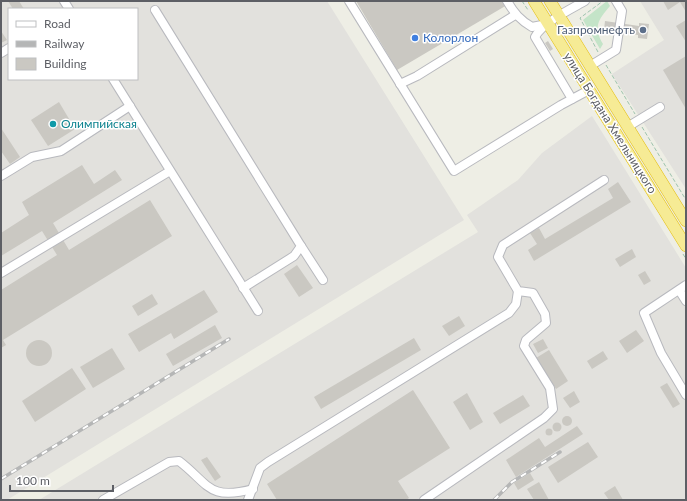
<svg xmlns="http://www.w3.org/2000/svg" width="687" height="501" viewBox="0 0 687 501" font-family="Lato,sans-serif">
<rect width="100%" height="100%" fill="#eeeee5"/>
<g fill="#e2e1dd" fill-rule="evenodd">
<path d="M1 1H327L464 220 7 500H1ZM9 9H137V79H9Z"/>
<path d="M640 1H686V189L612 74 664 40Z"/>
<path d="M592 116 686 268V500H39L478 232 467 215 518 180 542 153Z"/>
</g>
<path fill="#c4e4c8" d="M607 1 610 6C598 20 593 27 603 44L600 49 583 20Z"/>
<g fill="#cac8c2">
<path d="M8 1H19L24 9H13Z"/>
<path d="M356 1H505L507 5 397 70Z"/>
<path d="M663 1H686V12L680 2 668 10Z"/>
<path d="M686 20V42L676 26Z"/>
<path d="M605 21 639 26V23L649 24 647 39 638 38V35L604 30Z"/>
<path d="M1 31 7 40 1 43Z"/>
<path d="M548 41 553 49 550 51 545 43Z"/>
<path d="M686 56V109L663 70Z"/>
<path d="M59 102 75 129 48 146 31 120Z"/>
<path d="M1 128 20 157 10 164 1 151Z"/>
<path d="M82 165 94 184 115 170 122 180 53 223 69 250 150 200 172 236 3 340 6 345 1 348V290L57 255 42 231 1 256V233L29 215 22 202Z"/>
<path d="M618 182 631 202 534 261 528 250 537 244 530 233 539 228 545 239 613 198 608 189Z"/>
<path d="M632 249 636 257 620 267 615 259Z"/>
<path d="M297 265 313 288 299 297 284 274Z"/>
<path d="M645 271 651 281 644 285 638 275Z"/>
<path d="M204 290 218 312 174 339 171 333 139 352 128 334Z"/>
<path d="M152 294 158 304 138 316 132 306Z"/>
<path d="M459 316 465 326 449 336 442 326Z"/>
<path d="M215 325 222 338 173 366 166 354Z"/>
<path d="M636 330 644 341 627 353 619 341Z"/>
<path d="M414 338 421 350 321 409 314 397Z"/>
<path d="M543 339 548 348 538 353 533 344Z"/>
<circle cx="39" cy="353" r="13"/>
<path d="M112 348 125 369 93 388 80 367Z"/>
<path d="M549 350 568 381 556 389 536 358Z"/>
<path d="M603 351 608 359 592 369 587 361Z"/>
<path d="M72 368 86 389 35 422 22 401Z"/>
<path d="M667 383 680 404 673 408 660 387Z"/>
<path d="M413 390 450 448 398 481 409 498 406 500H277L267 484Z"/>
<path d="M574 391 580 402 570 408 563 398Z"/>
<path d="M467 393 483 422 470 430 453 402Z"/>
<path d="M523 395 530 406 500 424 493 413Z"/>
<circle cx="567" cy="421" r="5"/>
<circle cx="557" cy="427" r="4.5"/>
<path d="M577 426 583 434 516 477 506 460 539 438 545 447Z"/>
<circle cx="549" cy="432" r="3.5"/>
<path d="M588 442 598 457 558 483 548 467Z"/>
<path d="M207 457 221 477 215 481 201 460Z"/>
<path d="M530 473 534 480 518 490 514 483Z"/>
<path d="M539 482 549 500H534L527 489Z"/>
<path d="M615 486 623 500H609L604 493Z"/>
</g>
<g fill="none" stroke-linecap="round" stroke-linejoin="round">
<g stroke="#b8b9be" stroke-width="10">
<g id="minor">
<path d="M64 1 69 9"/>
<path d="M349 1 454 171 561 105 589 90"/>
<path d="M507 1C514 13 520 20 532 27L547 24"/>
<path d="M155 10 301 246 294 256 243 288"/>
<path d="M1 53 9 48"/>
<path d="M590 66 616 50 622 11 616 1"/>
<path d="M113 79 258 311"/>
<path d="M400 84 417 76 515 15"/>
<path d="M572 99 535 37C542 23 571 9 585 1"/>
<path d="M629 126 660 107"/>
<path d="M1 176 32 157 61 151 130 106"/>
<path d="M301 246 323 280"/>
<path d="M1 273 170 171"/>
<path d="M686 285 644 313 661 353 686 395"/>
<path d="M679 290 686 301"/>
<path d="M103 500 169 462 179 461C209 484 208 501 253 489"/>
<path d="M248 500 260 468 268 462 509 313 516 304 518 291"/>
<path d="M424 500 544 418 553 409 550 388 524 346 526 340 546 323 545 314 533 293 518 291 498 257 503 245 604 180"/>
</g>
</g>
<g stroke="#e5bf0f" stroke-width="12">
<g id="highway">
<path d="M534 1 686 246"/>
<path d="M550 1 686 221"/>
</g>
</g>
<g stroke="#9ec4ae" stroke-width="1" stroke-dasharray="4 2" stroke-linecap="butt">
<path d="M522 1 528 10"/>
<path d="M598 52 580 18 603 1"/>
<path d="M606 65 635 114"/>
<path d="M642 127 686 200"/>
<path d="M683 254 686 259"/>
</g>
<use href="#minor" stroke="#fff" stroke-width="8"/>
<use href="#highway" stroke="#f6eb95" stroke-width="11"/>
<g stroke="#b5b6b6" stroke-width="3.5">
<g id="rail">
<path d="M1 479 229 339"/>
<path d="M494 500 512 482 560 452"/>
</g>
</g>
<use href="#rail" stroke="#fff" stroke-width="2" stroke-dasharray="6" stroke-linecap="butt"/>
</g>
<circle fill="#5c6f8a" stroke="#fff" stroke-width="1.5" cx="643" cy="30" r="4"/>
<circle fill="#3f7fe0" stroke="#fff" stroke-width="1.5" cx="415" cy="38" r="4"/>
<circle fill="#0f9aa8" stroke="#fff" stroke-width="1.5" cx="53" cy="124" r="4"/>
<g text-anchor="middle" stroke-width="3" stroke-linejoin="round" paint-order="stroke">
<g font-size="12" fill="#4e5e75" stroke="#fff" text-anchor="end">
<text x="635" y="34">Газпромнефть</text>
</g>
<g font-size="12" fill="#366cbe" stroke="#fff" text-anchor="start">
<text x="423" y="42">Колорлон</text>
</g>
<g font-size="12" fill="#5d5f65" stroke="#fff">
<text transform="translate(610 123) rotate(58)" y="4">улица Богдана Хмельницкого</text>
</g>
<g font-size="12" fill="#0d838f" stroke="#fff" text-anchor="start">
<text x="61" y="128">Олимпийская</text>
</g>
</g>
<rect width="687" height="501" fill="none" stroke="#5d5f65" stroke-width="4"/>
<rect x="8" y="8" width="130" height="72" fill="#ffffff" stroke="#bebfc1"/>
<rect x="16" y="21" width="20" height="6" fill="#ffffff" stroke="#bebfc1"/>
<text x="44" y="28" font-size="12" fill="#5d5f65">Road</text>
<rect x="16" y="41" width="20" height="6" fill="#b5b6b6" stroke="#bebfc1"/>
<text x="44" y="48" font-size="12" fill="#5d5f65">Railway</text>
<rect x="16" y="58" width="20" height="12" fill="#cac8c2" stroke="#bebfc1"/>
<text x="44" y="68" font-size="12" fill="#5d5f65">Building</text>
<path d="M10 485v6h103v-6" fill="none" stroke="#5d5f65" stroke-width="2"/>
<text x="16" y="485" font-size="12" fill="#5d5f65" stroke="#ffffff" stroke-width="3" paint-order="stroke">100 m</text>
</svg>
